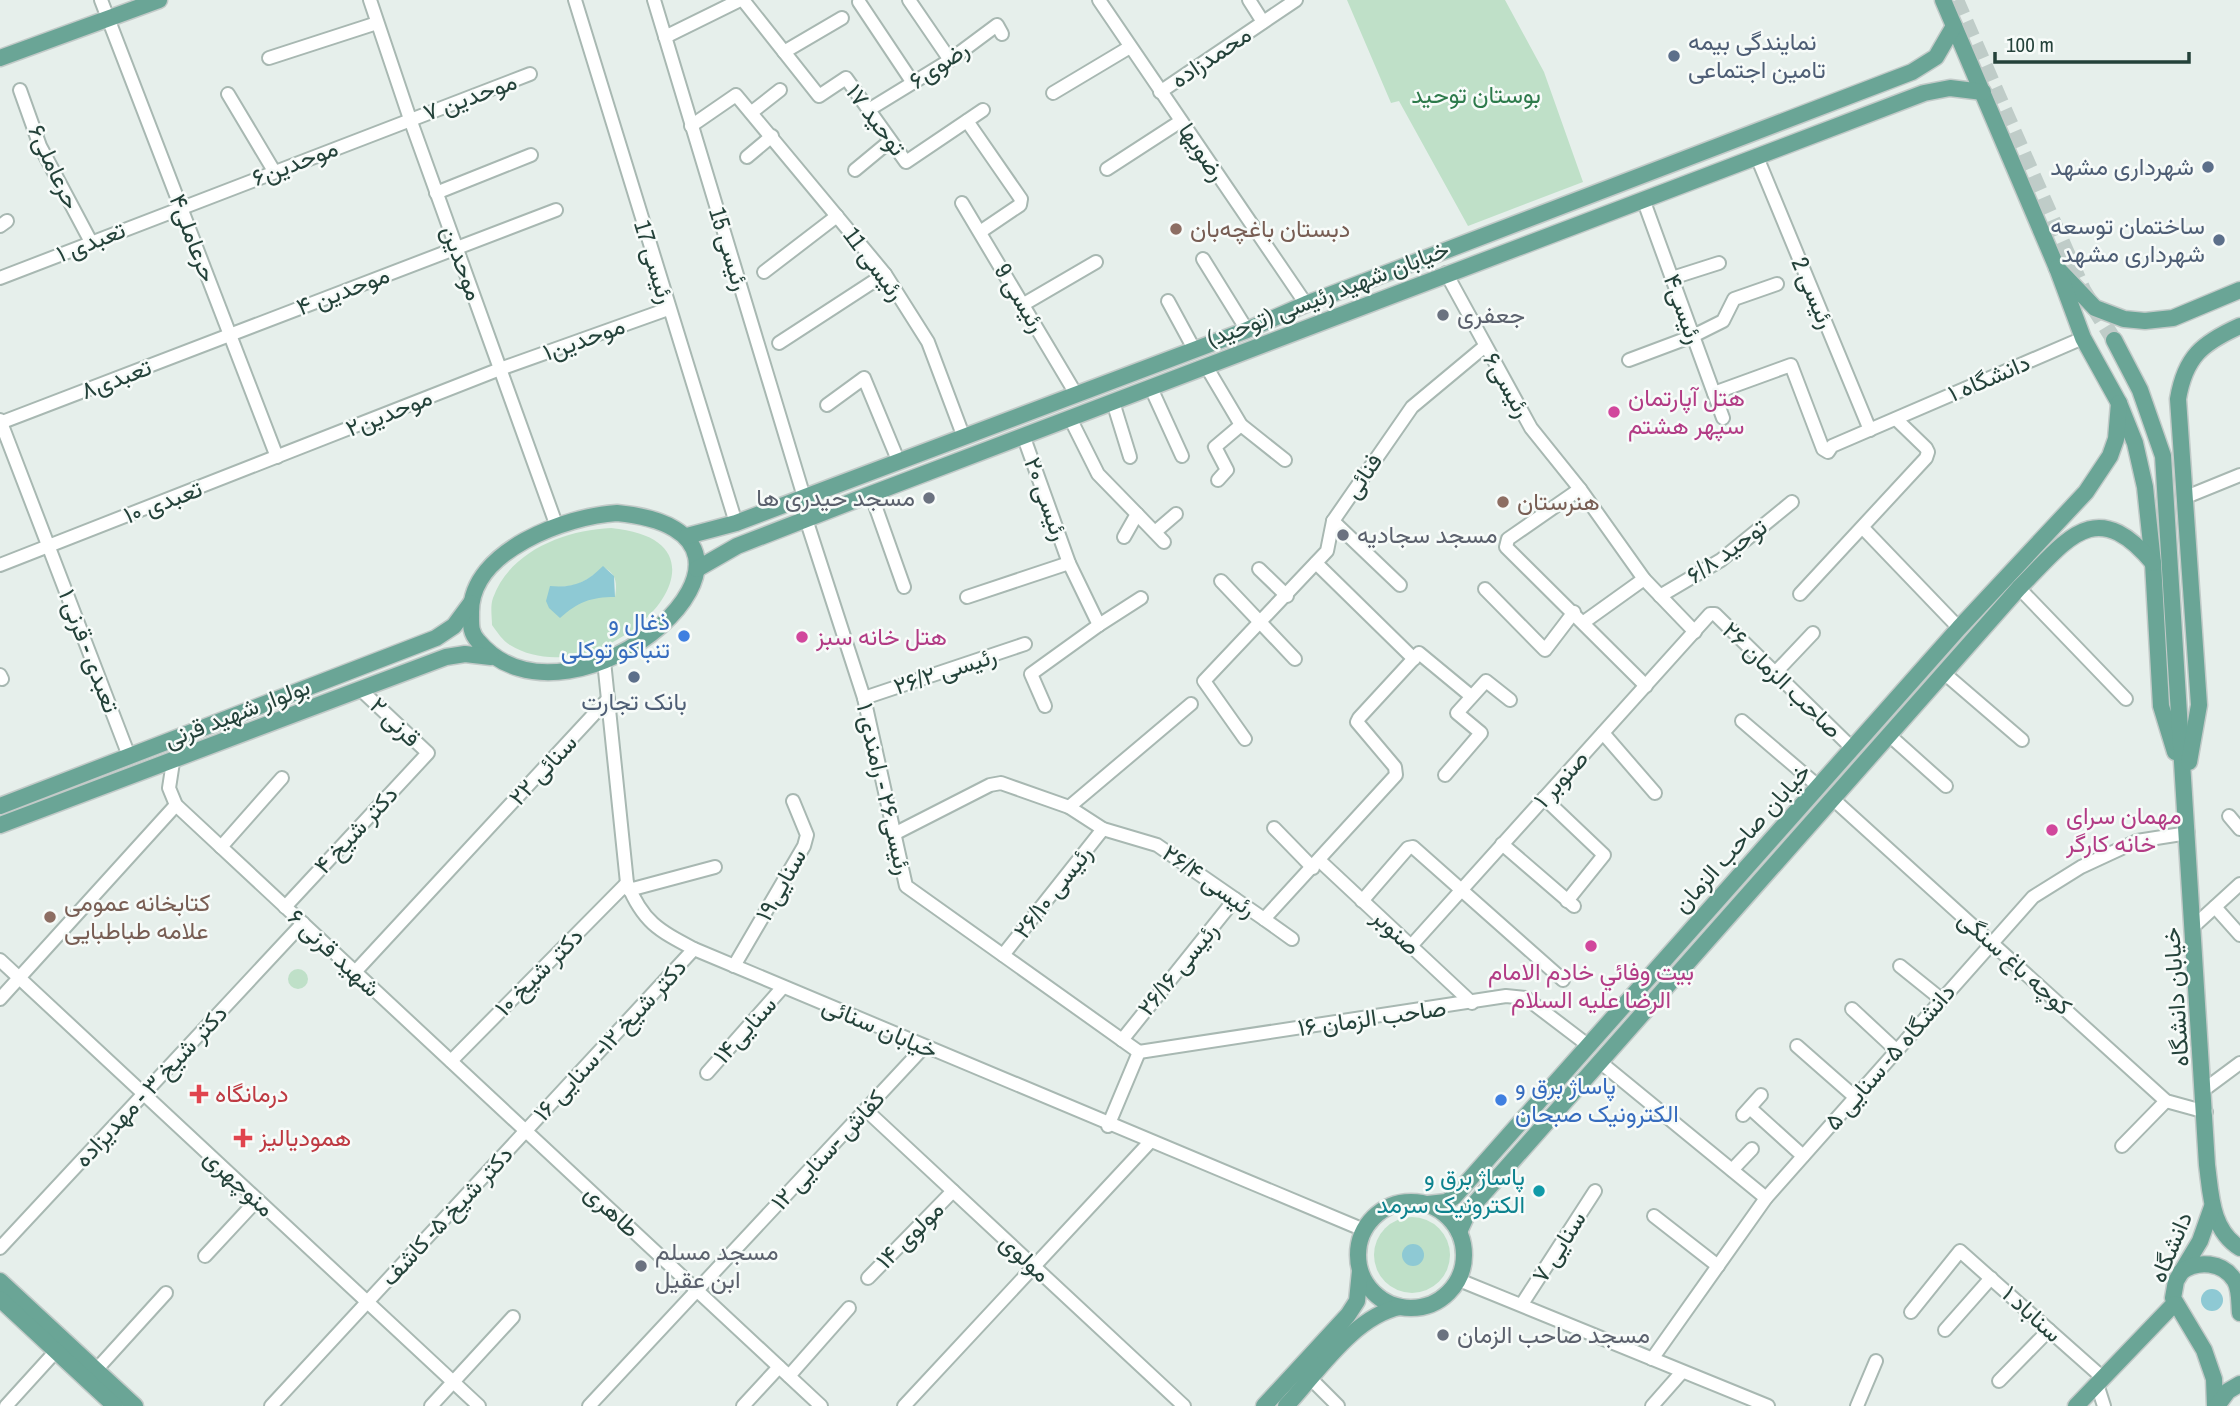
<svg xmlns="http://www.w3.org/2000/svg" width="2240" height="1406" viewBox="0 0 2240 1406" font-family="'Archivo Narrow',Vazirmatn,sans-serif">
<rect width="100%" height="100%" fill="#e6efeb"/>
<g fill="#bfe0c8" fill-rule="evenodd">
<path d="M1347 0H1505L1544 72 1583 182 1468 226 1399 101 1391 103Z"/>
<path d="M611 528C759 542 604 702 510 645 503 641 497 632 492 625 492 617 490 606 493 598 510 551 565 530 611 528ZM603 567C617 574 617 583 615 597H594L575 604 550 587C574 588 586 583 603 567Z"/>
<circle cx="298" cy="979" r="10"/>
<circle cx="1412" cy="1255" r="38"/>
</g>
<g fill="#8ec9d4">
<path d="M603 566 614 576 615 597C591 597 578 602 560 618L549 608 546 601 550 586C573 588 586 583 603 566Z"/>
<circle cx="1413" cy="1255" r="11"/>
<circle cx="2212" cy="1300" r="11"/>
</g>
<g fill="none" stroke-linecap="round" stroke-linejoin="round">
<path stroke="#bfccc8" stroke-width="16" stroke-dasharray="16 8" stroke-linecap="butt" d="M1956 0 2083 290 2114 340"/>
<g stroke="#a8b8b2" stroke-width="16">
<g id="minor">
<path d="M101 0 277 457"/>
<path d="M370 0 410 119 556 524"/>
<path d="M575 0 736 523"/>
<path d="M654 0 804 497"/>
<path d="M743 0 819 96 846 78 906 162 983 110"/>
<path d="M909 0 950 60"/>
<path d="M1099 0 1306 304"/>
<path d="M1249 0 1263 22"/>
<path d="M859 2 913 83"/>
<path d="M665 37 740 0"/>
<path d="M784 52 842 18"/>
<path d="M269 58 377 23"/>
<path d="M20 90 40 146 91 242"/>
<path d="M1160 92 1296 0"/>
<path d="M1053 93 1130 47"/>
<path d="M228 94 274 171"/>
<path d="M870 109 950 60 997 25 1002 34"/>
<path d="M752 112 780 90"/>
<path d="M967 121 1021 199 1020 205 980 232"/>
<path d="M691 126 736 95 885 274 928 342 963 435"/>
<path d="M747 157 772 136"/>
<path d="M1757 157 1870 430"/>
<path d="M1107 169 1181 121"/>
<path d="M855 170 890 141"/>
<path d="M436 193 531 155"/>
<path d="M1643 199 1723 418"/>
<path d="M962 203 1076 394"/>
<path d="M0 226 7 221"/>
<path d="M1203 259 1247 330"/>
<path d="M764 272 837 216"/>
<path d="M1446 273 1531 428 1580 489 1644 579 1695 632"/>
<path d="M0 278 530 74"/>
<path d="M1672 278 1719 263"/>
<path d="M1168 301 1194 349"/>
<path d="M1024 304 1096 262"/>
<path d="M779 343 885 274"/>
<path d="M1629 360 1693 336 1723 321 1734 299 1777 284"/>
<path d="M1206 366 1241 425 1285 460"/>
<path d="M1151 388 1182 456"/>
<path d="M1714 393 1791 365 1823 449 1828 452 1832 446 2083 338"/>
<path d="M1113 402 1130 457"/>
<path d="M827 405 864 378 898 460"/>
<path d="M1070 418 1098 474 1137 514 1124 537"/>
<path d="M0 420 129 756"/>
<path d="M0 423 556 210"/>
<path d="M1023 435 1069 563 1099 625 1141 598"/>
<path d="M1218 480 1227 470 1215 447 1241 425"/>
<path d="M1580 489 1508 539 1506 547 1646 686"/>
<path d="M871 494 904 587"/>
<path d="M2186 497 2240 475"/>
<path d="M1137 514 1164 542"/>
<path d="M806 519 864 698 906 886 1139 1052"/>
<path d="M1333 521 1400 585"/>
<path d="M1863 528 1959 628"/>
<path d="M1155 532 1176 514"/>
<path d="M1316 563 1414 659"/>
<path d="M0 565 500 369 668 309"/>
<path d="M1259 569 1287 596"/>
<path d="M1221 581 1295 659"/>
<path d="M2019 588 2126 699"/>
<path d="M1485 589 1545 650 1574 612"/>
<path d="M1800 594 1926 458 1928 452 1926 448 1896 419"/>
<path d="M1660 596 1721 560 1792 502"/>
<path d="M967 597 1069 563"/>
<path d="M1584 622 1644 579"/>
<path d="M604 661 627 883C643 922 658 930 694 949L1364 1230"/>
<path d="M1775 673 1813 633"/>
<path d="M1944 673 2022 740"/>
<path d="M0 675 2 679"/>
<path d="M864 698 1025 644"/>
<path d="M1045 706 1031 674 1099 625"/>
<path d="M1742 721 1818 786"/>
<path d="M1603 733 1655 793"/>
<path d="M1889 735 1946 786"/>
<path d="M1245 739 1204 681 1327 551 1333 521 1412 407 1484 347"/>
<path d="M173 762 169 788 176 805 821 1406"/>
<path d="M1445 775 1481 733 1457 713 1486 681 1510 700"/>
<path d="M1544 798 1604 855 1567 901"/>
<path d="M1833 799 2166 1101 2206 1112"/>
<path d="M1069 807 1191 704"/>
<path d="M2229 816 2240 829"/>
<path d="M1274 828 1313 868"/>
<path d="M894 834 990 785 1001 783 1069 807 1103 829 1157 845 1264 919 1396 775 1395 767 1357 722 1359 718 1419 653 1471 696"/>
<path d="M1502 844 1574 906"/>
<path d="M221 847 282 778"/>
<path d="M1320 861 1472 1003"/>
<path d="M629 890 715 867"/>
<path d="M1362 901 1408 848 1413 847 1563 980"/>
<path d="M285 907 428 753 362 691"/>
<path d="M2215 907 2240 935"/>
<path d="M1264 919 1292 939"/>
<path d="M2194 926 2240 884"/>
<path d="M1411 946 1710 614H1715L1852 748"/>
<path d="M1003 955 1103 829"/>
<path d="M0 960 479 1406"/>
<path d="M734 966 804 846 807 835 793 801"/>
<path d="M1900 966 1941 999"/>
<path d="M355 972 608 699"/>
<path d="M0 999 176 805"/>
<path d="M1852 1009 1896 1050"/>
<path d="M1122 1040 1235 899"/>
<path d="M1797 1046 1855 1097"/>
<path d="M1139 1052 1506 996 1526 998 1589 1046"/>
<path d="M451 1061 627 883"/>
<path d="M1600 1062 1766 1198"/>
<path d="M707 1073 783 987"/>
<path d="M2205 1089 2240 1063"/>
<path d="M1750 1108 1803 1156"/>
<path d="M866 1110 1184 1406"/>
<path d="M1743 1115 1761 1095"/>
<path d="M1108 1126 1139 1052"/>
<path d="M2122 1146 2166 1101"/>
<path d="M1732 1170 1752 1149"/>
<path d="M1654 1216 1718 1266"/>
<path d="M0 1248 303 923"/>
<path d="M205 1256 257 1200"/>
<path d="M868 1278 953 1191"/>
<path d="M1459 1280 1768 1406"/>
<path d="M1522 1304 1595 1191"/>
<path d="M1911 1312 1960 1251 2103 1378"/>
<path d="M1945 1330 1991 1278"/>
<path d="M1652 1359 1766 1198 2033 897 2081 867 2137 841 2188 833"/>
<path d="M96 1370 166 1293"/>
<path d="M789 1376 849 1308"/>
<path d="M1311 1379 1338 1406"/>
<path d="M1999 1381 2049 1330"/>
<path d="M2097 1384 2104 1406"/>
<path d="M6 1406 56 1351"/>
<path d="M271 1406 694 949"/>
<path d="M431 1406 513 1317"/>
<path d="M589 1406 924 1047"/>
<path d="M743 1406 779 1367"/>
<path d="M904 1406 1149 1143"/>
<path d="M1652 1406 1682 1372"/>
<path d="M1857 1406 1876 1361"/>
</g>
</g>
<g stroke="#c2cac8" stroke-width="19">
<g id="major">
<path d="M1943 0 2057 268 2095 308 2124 319 2145 321 2173 318 2240 290"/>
<path d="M0 58 159 0"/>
<path d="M2057 268 2083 338 2119 403 2135 443 2145 487 2153 563 2161 706 2175 752"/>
<path d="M2114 340 2140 390 2163 456 2207 1165C2211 1195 2211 1230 2240 1248"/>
<path d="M617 513C825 533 571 752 478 641 470 632 471 625 471 612 471 550 567 516 617 513Z"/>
<path d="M687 536 736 523 1247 330 1306 304 1912 72 1936 57 1954 26"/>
<path d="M697 569 737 546 871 494 1924 93 1950 88 1983 92"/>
<path d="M2189 762 2199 705 2178 399C2185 357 2202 343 2240 326"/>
<path d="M0 806 436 638 454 626 471 603"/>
<path d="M0 825 446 657 465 654 491 657"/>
<circle cx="1411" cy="1255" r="53"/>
<path d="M1428 1204 1446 1202 1454 1197 1959 628 2086 492 2110 456 2116 439 2119 403"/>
<path d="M2212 1207 2200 1241 2176 1281 2173 1298 2204 1350 2214 1379 2215 1406"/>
<path d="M1459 1232 1469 1210 2019 588C2067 540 2095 494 2153 563"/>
<path d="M2181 1272C2197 1260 2223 1261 2235 1281 2240 1290 2239 1302 2240 1313"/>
<path d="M0 1281 135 1406"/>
<path d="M0 1299 115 1406"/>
<path d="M1264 1406 1348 1315 1357 1301 1360 1271"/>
<path d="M1286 1406C1317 1373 1354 1316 1400 1307"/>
<path d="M2076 1406 2174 1304"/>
<path d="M2217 1406 2228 1391 2240 1384"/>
</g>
</g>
<use href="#minor" stroke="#fff" stroke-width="12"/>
<use href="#major" stroke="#6aa596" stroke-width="16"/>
</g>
<g fill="#5c6f8a" stroke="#f7fbf9" stroke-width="2.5">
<circle cx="1674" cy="56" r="7"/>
<circle cx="2208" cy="167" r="7"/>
<circle cx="2219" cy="240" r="7"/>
<circle cx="634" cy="677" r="7"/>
</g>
<g fill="#8d6e63" stroke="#f7fbf9" stroke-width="2.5">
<circle cx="1176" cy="229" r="7"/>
<circle cx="1503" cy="502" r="7"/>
<circle cx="50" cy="917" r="7"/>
</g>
<g fill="#6b7280" stroke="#f7fbf9" stroke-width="2.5">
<circle cx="1443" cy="315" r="7"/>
<circle cx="929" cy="498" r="7"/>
<circle cx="1343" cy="535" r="7"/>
<circle cx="641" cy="1266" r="7"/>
<circle cx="1443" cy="1335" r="7"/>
</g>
<g fill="#d1479c" stroke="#f7fbf9" stroke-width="2.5">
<circle cx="1614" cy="412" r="7"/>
<circle cx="802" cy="637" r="7"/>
<circle cx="2052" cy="830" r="7"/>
<circle cx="1591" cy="946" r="7"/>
</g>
<g fill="#3f7fe0" stroke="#f7fbf9" stroke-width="2.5">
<circle cx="684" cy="636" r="7"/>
<circle cx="1501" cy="1100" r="7"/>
</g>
<g fill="#e0444e" stroke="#f7fbf9" stroke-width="2.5">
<path d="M195.5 1083.5h7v7h7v7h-7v7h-7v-7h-7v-7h7z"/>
<path d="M239.5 1127.5h7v7h7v7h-7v7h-7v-7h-7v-7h7z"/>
</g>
<circle fill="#0f9aa8" stroke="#f7fbf9" stroke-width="2.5" cx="1539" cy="1191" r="7"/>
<g text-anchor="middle" stroke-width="5" stroke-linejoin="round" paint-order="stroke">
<g font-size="24" fill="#4e5e75" stroke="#f7fbf9" text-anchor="end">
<text x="1688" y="50" text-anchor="start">نمایندگی بیمه<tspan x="1688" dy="28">تامین اجتماعی</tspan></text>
<text x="2194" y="175">شهرداری مشهد</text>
<text x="2205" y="234">ساختمان توسعه<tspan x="2205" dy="28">شهرداری مشهد</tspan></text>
<text x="634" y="710" text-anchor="middle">بانک تجارت</text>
</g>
<g font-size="24" fill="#24423a" stroke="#f7fbf9">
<text transform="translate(1211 57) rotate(-34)" y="8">محمدزاده</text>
<text transform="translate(939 65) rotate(-34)" y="8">رضوی۶</text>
<text transform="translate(470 97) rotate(-20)" y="8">موحدین ۷</text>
<text transform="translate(876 120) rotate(53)" y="8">توحید ۱۷</text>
<text transform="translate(1202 152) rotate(56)" y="8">رضویها</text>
<text transform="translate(295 163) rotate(-21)" y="8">موحدین۶</text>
<text transform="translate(54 167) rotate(65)" y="8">حرعاملی۶</text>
<text transform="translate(193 238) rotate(69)" y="8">حرعاملی۴</text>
<text transform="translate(91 242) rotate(-22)" y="8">تعبدی ۱</text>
<text transform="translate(729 249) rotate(73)" y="8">رئیسی 15</text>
<text transform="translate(654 262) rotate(73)" y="8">رئیسی 17</text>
<text transform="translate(462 263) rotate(70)" y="8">موحدین</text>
<text transform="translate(874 264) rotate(53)" y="8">رئیسی 11</text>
<text transform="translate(343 291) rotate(-21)" y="8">موحدین ۴</text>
<text transform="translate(1813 293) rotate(67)" y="8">رئیسی 2</text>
<text transform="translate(1328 294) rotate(-21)" y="8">خیابان شهید رئیسی (توحید)</text>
<text transform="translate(1020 298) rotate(59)" y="8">رئیسی 9</text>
<text transform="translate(1683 309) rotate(70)" y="8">رئیسی۴</text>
<text transform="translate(584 339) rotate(-20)" y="8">موحدین۱</text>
<text transform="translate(1989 378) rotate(-23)" y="8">دانشگاه ۱</text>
<text transform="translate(116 379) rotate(-21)" y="8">تعبدی۸</text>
<text transform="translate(1507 385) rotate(60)" y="8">رئیسی۶</text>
<text transform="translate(389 413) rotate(-22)" y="8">موحدین۲</text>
<text transform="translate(1363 476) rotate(-56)" y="8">فنائی</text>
<text transform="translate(1046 499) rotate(70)" y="8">رئیسی ۲۰</text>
<text transform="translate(163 502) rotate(-21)" y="8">تعبدی ۱۰</text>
<text transform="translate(1727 551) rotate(-36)" y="8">توحید ۶/۸</text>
<text transform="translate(89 651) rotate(69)" y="8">تعبدی - قرنی ۱</text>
<text transform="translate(945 671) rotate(-18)" y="8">رئیسی ۲۶/۲</text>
<text transform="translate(1782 680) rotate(44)" y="8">صاحب الزمان ۲۶</text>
<text transform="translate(237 713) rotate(-21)" y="8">بولوار شهید قرنی</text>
<text transform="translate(395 722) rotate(44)" y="8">قرنی ۲</text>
<text transform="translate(543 770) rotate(-47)" y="8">سنائی ۲۲</text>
<text transform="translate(1561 779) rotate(-48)" y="8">صنوبر ۱</text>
<text transform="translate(884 789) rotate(77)" y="8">رئیسی۲۶ - رامندی ۱</text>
<text transform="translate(356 830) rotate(-47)" y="8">دکتر شیخ ۴</text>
<text transform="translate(1742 838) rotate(-48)" y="8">خیابان صاحب الزمان</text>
<text transform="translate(1209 881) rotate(35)" y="8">رئیسی ۲۶/۴</text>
<text transform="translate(781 885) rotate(-61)" y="8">سنایی۱۹</text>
<text transform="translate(1053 892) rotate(-52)" y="8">رئیسی ۲۶/۱۰</text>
<text transform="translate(1396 932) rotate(43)" y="8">صنوبر</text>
<text transform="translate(334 953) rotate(43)" y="8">شهید قرنی ۶</text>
<text transform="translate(2015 963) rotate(42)" y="8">کوچه باغ سنگی</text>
<text transform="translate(1178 969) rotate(-51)" y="8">رئیسی ۲۶/۱۶</text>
<text transform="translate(539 972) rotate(-45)" y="8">دکتر شیخ ۱۰</text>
<text transform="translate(2176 997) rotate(-94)" y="8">خیابان دانشگاه</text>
<text transform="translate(1372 1018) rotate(-8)" y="8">صاحب الزمان ۱۶</text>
<text transform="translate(880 1028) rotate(23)" y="8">خیابان سنائی</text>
<text transform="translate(745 1030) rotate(-48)" y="8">سنایی۱۴</text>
<text transform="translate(610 1040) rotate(-47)" y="8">دکتر شیخ ۱۲- سنایی ۱۶</text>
<text transform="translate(1890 1057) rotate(-49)" y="8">دانشگاه ۵- سنایی ۵</text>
<text transform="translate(151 1086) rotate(-47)" y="8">دکتر شیخ ۳ - مهدیزاده</text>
<text transform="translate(828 1150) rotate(-47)" y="8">کفاش -سنایی ۱۲</text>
<text transform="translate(239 1183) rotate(43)" y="8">منوچهری</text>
<text transform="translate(612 1211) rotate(43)" y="8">طاهری</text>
<text transform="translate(447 1216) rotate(-47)" y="8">دکتر شیخ ۵- کاشف</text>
<text transform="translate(910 1235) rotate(-45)" y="8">مولوی ۱۴</text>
<text transform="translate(1559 1247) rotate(-58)" y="8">سنایی ۷</text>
<text transform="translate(2171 1247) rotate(-67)" y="8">دانشگاه</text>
<text transform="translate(1025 1258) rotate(43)" y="8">مولوی</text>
<text transform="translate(2032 1314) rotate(42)" y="8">سناباد ۱</text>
</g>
<g font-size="24" fill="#2d7a4b" stroke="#f7fbf9">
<text x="1476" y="103">بوستان توحید</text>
</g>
<g font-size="24" fill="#785e54" stroke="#f7fbf9" text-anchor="start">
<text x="1190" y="237">دبستان باغچه‌بان</text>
<text x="1517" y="510">هنرستان</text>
<text x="64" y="911">کتابخانه عمومی<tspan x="64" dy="28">علامه طباطبایی</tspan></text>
</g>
<g font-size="24" fill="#5b616d" stroke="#f7fbf9" text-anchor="start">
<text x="1457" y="323">جعفری</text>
<text x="915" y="506" text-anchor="end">مسجد حیدری ها</text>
<text x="1357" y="543">مسجد سجادیه</text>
<text x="655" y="1260">مسجد مسلم<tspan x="655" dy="28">ابن عقیل</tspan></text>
<text x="1457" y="1343">مسجد صاحب الزمان</text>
</g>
<g font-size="24" fill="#b23c85" stroke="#f7fbf9" text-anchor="start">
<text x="1628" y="406">هتل آپارتمان<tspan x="1628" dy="28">سپهر هشتم</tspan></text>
<text x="816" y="645">هتل خانه سبز</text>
<text x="2066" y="824">مهمان سرای<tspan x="2066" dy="28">خانه کارگر</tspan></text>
<text x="1591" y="980" text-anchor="middle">بيت وفائي خادم الامام<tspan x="1591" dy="28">الرضا عليه السلام</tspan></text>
</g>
<g font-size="24" fill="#366cbe" stroke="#f7fbf9" text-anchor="end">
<text x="670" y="630">ذغال و<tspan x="670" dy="28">تنباکو توکلی</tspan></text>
<text x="1515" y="1094" text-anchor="start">پاساژ برق و<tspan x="1515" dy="28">الکترونیک صبحان</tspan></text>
</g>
<g font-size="24" fill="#be3a42" stroke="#f7fbf9" text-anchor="start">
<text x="215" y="1102">درمانگاه</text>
<text x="259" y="1146">همودیالیز</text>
</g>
<g font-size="24" fill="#0d838f" stroke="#f7fbf9" text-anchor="end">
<text x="1525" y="1185">پاساژ برق و<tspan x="1525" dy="28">الکترونیک سرمد</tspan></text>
</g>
</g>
<path d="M1995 52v10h194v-10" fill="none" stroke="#24423a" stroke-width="3.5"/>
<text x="2006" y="52" font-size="21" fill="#24423a" stroke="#f7fbf9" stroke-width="5" paint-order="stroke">100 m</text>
</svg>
